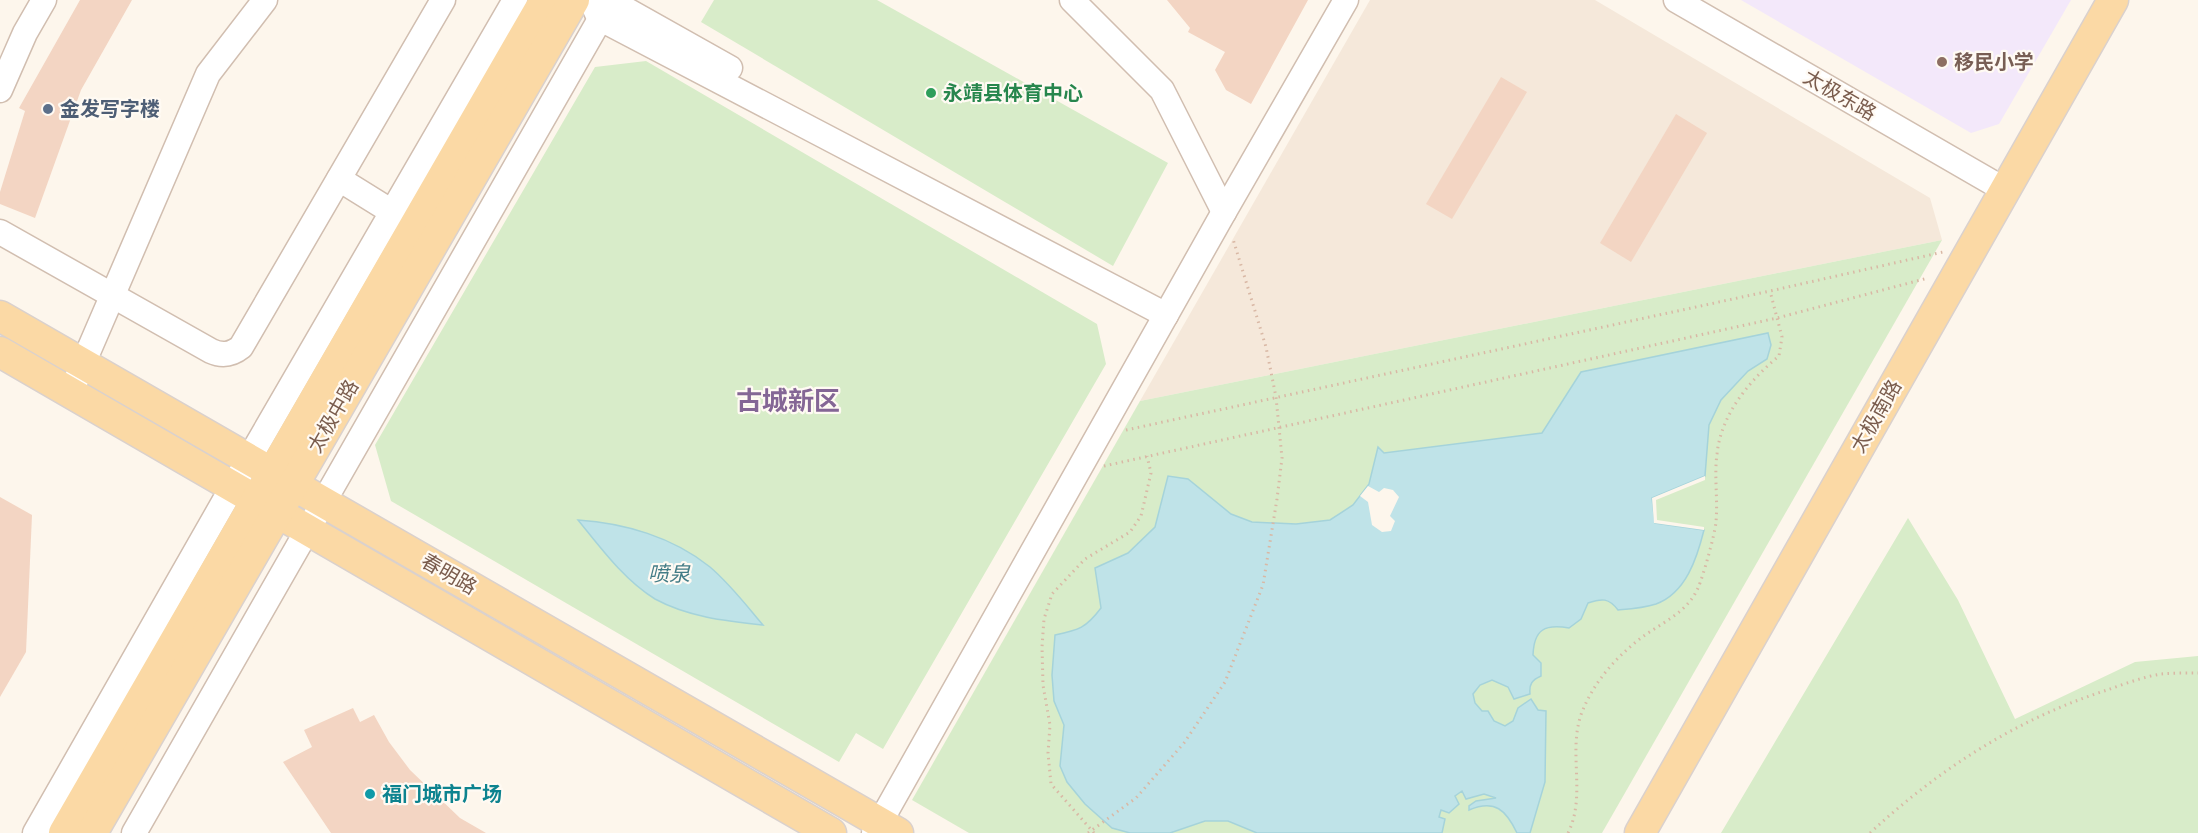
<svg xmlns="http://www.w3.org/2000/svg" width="2198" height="833" viewBox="0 0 2198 833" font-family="Rubik,'Noto Sans SC',sans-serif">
<rect width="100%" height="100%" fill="#fdf6ec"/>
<path fill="#f5e8da" d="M1370 0H1595L1930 198 1942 240 1140 401Z"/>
<path fill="#f3e8fa" d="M1741 0H2071L1999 124 1971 133Z"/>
<g fill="#d8ecc9">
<path d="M714 0H877L1168 163 1113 266 701 22Z"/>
<path d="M646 61 1097 324 1106 364 883 749 856 733 839 762 391 501 375 445 595 67Z"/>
<path d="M1942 240 1602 833H969L912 800 1140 401Z"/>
<path d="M1908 518 1958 600 2015 719 2135 662 2198 656V833H1721Z"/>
</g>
<g fill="#bfe3e8" stroke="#a5d3da" stroke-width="1.5">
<path d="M1768 333 1771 345 1767 359 1748 371 1721 400 1709 425 1705 476 1652 498 1655 523 1704 530C1697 558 1686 593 1656 604 1644 608 1630 609 1618 610 1609 598 1602 598 1588 603L1581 619 1569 628C1545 624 1534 629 1533 655L1541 663V676C1532 680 1529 684 1530 694L1514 699 1508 687 1492 680 1480 685 1473 694 1475 703 1482 711H1488L1494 721 1505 726 1513 721 1518 708 1531 699 1538 710 1546 711 1545 782 1530 833H1517C1506 810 1495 799 1469 810V806L1476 801 1496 798 1484 794 1466 799 1462 791 1455 796 1459 804 1449 813 1441 810 1439 817 1445 819 1442 833H1257L1228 821H1205L1170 833H1130L1112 828 1085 804 1067 782 1060 766 1064 725 1054 701 1052 675 1055 635C1079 630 1086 628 1101 608L1095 568 1128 553 1155 527 1168 476 1188 479 1231 514 1252 522 1296 524 1330 520 1353 505 1369 484 1378 447 1384 453 1542 433 1581 372Z"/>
<path d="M578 520C624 523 673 537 710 567 730 584 746 605 763 625 726 621 688 617 655 599 624 580 600 547 578 520Z"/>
</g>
<g fill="#fdf6ec">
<path d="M1705 476V480L1656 500 1657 520 1704 527V530L1654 523 1652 498Z"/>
<path d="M1368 486 1379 492 1384 488 1393 490 1399 497 1390 516 1395 521 1391 531 1382 532 1372 525 1368 502 1360 496Z"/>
</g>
<g fill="#f3d5c3">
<path d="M80 0H132L81 90 35 218 0 204V192L25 111 19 108Z"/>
<path d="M1167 0H1308L1251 104 1226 90 1215 70 1225 52 1188 32 1190 28Z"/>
<path d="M1501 77 1527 92 1452 219 1426 204Z"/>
<path d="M1676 114 1707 133 1631 262 1600 243Z"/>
<path d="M0 497 32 515 26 652 0 697Z"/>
<path d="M353 708 360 722 374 715 389 742 410 770 460 818 486 833H331L283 762 312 747 304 730Z"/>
</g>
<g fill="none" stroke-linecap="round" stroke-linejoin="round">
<g stroke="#d1beb0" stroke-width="27">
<g id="minor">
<path d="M591 0 599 18 1166 315"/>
<path d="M609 0 730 68"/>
<path d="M1072 0 1162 90 1224 212"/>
<path d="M1676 0 2005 190"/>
<path d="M0 90 25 33 44 0"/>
<path d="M339 179 405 220"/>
<path d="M0 232 211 351C222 356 231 355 241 347L443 0"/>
<path d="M76 380 208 74 265 0"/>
<path d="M35 833 225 500 515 0"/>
<path d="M134 833 611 0"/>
<path d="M874 833 1224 212 1346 0"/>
</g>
</g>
<g stroke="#dad1cd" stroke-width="33">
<g id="major">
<path d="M0 316 898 833"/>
<path d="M0 352 831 833"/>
<path d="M64 833 545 0"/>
<path d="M92 833 574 0"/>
<path d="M1640 833 2113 0"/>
</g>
</g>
<g stroke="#d9b8a5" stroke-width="3" stroke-dasharray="1.5 4.5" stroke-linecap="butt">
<path d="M1126 430 1770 291 1943 252"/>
<path d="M1104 466 1777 318 1928 278"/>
<path d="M1088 833 1136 798 1184 743 1225 682 1263 585 1277 499 1282 458 1276 397 1266 347 1233 239"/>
<path d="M1094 833 1051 784 1048 753 1050 725 1043 685 1042 647 1044 619 1052 594 1085 559 1130 532 1141 516 1151 473 1147 456"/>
<path d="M1568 833C1587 795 1567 751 1582 712 1594 682 1615 658 1641 638 1661 623 1687 613 1698 588 1703 577 1715 534 1716 522 1718 499 1714 476 1717 454 1721 414 1750 380 1779 356L1782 337 1770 291"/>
<path d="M1870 833C1938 770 2015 720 2104 691 2122 685 2142 677 2161 674 2173 673 2186 673 2198 673"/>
</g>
<use href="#minor" stroke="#fff" stroke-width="24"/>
<use href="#major" stroke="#fbd9a5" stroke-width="30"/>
</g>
<circle fill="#8d6e63" stroke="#fffaf3" stroke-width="2" cx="1942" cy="62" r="6"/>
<circle fill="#2e9e5b" stroke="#fffaf3" stroke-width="2" cx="931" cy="93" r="6"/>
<circle fill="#5c6f8a" stroke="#fffaf3" stroke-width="2" cx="48" cy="109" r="6"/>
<circle fill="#0f9aa8" stroke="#fffaf3" stroke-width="2" cx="370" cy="794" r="6"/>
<g text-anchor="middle" stroke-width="4.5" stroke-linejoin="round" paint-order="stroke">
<g font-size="20" font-weight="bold" fill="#785e54" stroke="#fffaf3" text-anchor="start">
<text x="1954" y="69">移民小学</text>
</g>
<g font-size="20" font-weight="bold" fill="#27864d" stroke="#fffaf3" text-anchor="start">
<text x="943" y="100">永靖县体育中心</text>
</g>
<g font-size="20" fill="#7a5c4d" stroke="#fffaf3">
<text transform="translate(1840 95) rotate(30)" y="7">太极东路</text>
<text transform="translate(333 416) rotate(-60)" y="7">太极中路</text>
<text transform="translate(1876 416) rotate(-60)" y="7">太极南路</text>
<text transform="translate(449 574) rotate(30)" y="7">春明路</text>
</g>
<g font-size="20" font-weight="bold" fill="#4e5e75" stroke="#fffaf3" text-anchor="start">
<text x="60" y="116">金发写字楼</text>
</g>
<g font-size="20" font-weight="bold" fill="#0d838f" stroke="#fffaf3" text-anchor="start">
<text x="382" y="801">福门城市广场</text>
</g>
<g font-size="21" font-style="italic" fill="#437c86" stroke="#fffaf3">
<text x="669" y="581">喷泉</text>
</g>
<g font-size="26" font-weight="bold" fill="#846695" stroke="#fffaf3">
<text x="788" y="410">古城新区</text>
</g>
</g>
</svg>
